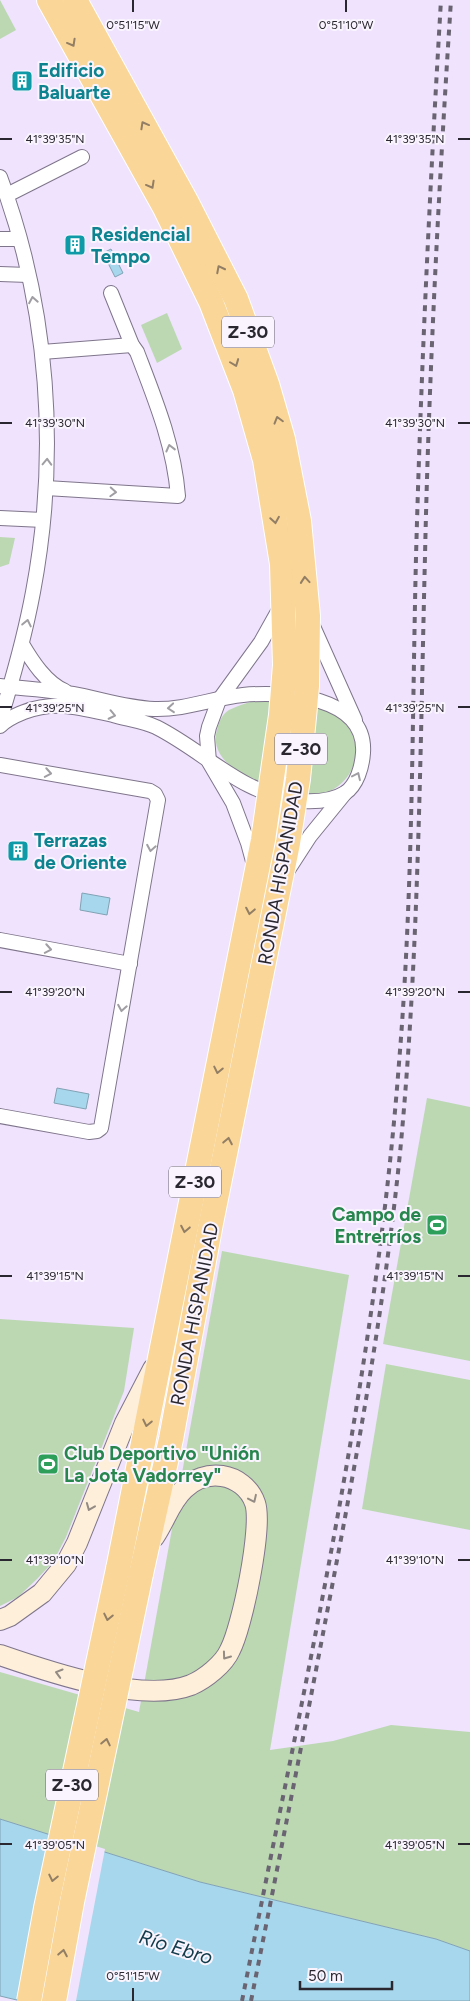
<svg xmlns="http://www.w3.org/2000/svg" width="470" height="2001" viewBox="0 0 470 2001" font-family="Figtree,sans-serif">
<rect width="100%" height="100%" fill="#efe3fd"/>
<g fill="#bcd8b3">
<path d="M0 0 16 30 0 39Z"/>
<path d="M167 313 182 349 157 363 141 325Z"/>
<path d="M0 537 15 538 9 564 0 567Z"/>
<path d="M254 701H271L262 783C240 775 209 758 217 730 219 722 222 714 229 710 237 706 246 703 254 701Z"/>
<path d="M314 707C327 710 339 715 347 726 368 751 350 789 320 794 315 795 309 794 304 794Z"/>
<path d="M427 1098 470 1107V1361L383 1344Z"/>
<path d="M222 1251 349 1275 270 1750 333 1741 391 1725 470 1732V1951L436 1939 200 1882 0 1819V1672L139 1712Z"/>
<path d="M0 1319 134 1328 124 1391 66 1537 53 1562 37 1579 18 1597 0 1606Z"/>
<path d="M386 1364 470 1380V1530L362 1509Z"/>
</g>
<g fill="#a7d7ec" stroke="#82a2b4">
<path d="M111 249 123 273 115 277 103 253Z"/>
<path d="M82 893 110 898 107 915 80 910Z"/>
<path d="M57 1088 89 1094 86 1109 54 1103Z"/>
<path d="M0 1819 200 1882 436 1939 470 1951V2001H21L0 1996Z"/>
</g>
<path fill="#efe3fd" d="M54 1833 105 1849 76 2001H21Z"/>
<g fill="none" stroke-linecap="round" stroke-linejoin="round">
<g stroke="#7f758b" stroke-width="16">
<g id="minor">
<path d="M0 177C49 308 59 454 33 592 25 635 13 678 0 720"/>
<path d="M7 195 82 157"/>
<path d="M0 239H19"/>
<path d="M0 274 28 275"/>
<path d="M42 352 132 345"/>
<path d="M46 488 178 496C174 445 155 399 137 352L132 345 111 293"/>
<path d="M0 518 43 520"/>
<path d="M312 624 355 720"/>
<path d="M22 644C32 661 46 683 65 691"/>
<path d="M0 686C24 688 50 690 73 694 100 699 127 708 154 709 185 710 213 698 243 695 284 691 367 696 363 753 362 767 357 785 345 793 332 801 316 802 301 801 241 795 206 752 156 727 143 721 127 719 113 715 81 708 56 700 24 712 14 716 7 719 0 726"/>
<path d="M0 765 150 791 155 794 158 800 101 1128 97 1131 89 1132 0 1116"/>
<path d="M254 865 248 843 233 803 209 762 207 736 209 727 219 700 261 642 280 608"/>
<path d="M288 870 310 836 345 793"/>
<path d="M0 940 130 964"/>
</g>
</g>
<g stroke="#7f758b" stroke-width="22">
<g id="secondary">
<path d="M0 1620 10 1616 42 1593 66 1564 77 1543 125 1423 153 1369"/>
<path d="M0 1655C49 1672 142 1704 191 1685 205 1679 224 1664 230 1650 242 1628 263 1526 255 1503 250 1488 236 1478 222 1476 208 1474 194 1479 184 1489 170 1502 165 1521 154 1537"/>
</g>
</g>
<g stroke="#fff" stroke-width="26">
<g id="trunk">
<path d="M49 0 165 208 211 302 245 390 265 460 282 564 285 665 281 715 263 840 118 1569"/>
<path d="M75 0 186 201 236 299 267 384 283 439 299 521 308 616 307 686 298 779 288 843 211 1223 171 1439 141 1574"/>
</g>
</g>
<use href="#minor" stroke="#fff" stroke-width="14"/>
<use href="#secondary" stroke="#fdefd9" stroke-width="20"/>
<use href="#trunk" stroke="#fad698" stroke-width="24"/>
<g stroke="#6a6472" stroke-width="4" stroke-dasharray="6 6" stroke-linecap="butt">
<path d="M242 2001C303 1690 375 1379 399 1063 413 894 412 725 416 557 421 371 430 185 441 0"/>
<path d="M251 2001C276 1875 301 1749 325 1623 355 1467 384 1311 400 1153 419 955 420 756 425 556 429 371 439 185 451 0"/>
</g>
<g stroke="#fff" stroke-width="26" stroke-linecap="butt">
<g id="trunk-bridge">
<path d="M29 2001 46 1908 118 1569"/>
<path d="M54 2001 72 1902 141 1574"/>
</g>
</g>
<use href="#trunk-bridge" stroke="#fad698" stroke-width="24"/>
</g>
<defs><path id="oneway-chevron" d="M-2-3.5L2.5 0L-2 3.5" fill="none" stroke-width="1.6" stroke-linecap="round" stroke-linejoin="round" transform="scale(1.25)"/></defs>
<g stroke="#927e64">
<use href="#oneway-chevron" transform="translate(72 43) rotate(61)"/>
<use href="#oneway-chevron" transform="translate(144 125) rotate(-119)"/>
<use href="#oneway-chevron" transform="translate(151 185) rotate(61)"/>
<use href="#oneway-chevron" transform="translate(220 269) rotate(-117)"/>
<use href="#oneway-chevron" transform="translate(235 363) rotate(69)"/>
<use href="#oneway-chevron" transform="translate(278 420) rotate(-106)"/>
<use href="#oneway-chevron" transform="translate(275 520) rotate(81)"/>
<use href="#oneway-chevron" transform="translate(305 580) rotate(-95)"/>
<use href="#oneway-chevron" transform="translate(250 911) rotate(101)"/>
<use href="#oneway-chevron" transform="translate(218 1070) rotate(102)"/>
<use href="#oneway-chevron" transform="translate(228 1141) rotate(-79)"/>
<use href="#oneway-chevron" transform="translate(185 1229) rotate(101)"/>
<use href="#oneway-chevron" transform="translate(147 1423) rotate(102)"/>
<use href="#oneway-chevron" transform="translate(108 1617) rotate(102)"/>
<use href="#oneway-chevron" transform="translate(106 1742) rotate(-78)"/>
<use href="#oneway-chevron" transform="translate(53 1878) rotate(102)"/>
<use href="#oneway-chevron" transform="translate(63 1953) rotate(-79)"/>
</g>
<g stroke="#a09ea2">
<use href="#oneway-chevron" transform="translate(33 300) rotate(-100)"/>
<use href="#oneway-chevron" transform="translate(170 448) rotate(-104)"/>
<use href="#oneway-chevron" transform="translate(47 462) rotate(-88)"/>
<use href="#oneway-chevron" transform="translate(113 492) rotate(3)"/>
<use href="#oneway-chevron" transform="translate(27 623) rotate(-78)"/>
<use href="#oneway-chevron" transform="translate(171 708) rotate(175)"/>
<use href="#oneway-chevron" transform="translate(112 715) rotate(12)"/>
<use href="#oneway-chevron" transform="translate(48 773) rotate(10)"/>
<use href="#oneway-chevron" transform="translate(357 776) rotate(-65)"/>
<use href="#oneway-chevron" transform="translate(151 848) rotate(100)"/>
<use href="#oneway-chevron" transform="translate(48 949) rotate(10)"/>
<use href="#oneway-chevron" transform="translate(122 1008) rotate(100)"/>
</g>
<g stroke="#948b84">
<use href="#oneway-chevron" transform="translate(253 1499) rotate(65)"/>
<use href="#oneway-chevron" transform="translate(90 1507) rotate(112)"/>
<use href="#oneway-chevron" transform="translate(226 1656) rotate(126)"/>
<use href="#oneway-chevron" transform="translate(59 1673) rotate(-164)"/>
</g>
<path fill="none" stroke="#2b2730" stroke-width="2" d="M133 0V12M346 0V12M0 139H12M458 139H470M0 423H12M458 423H470M0 707H12M458 707H470M0 992H12M458 992H470M0 1276H12M458 1276H470M0 1560H12M458 1560H470M0 1844H12M458 1844H470M133 1988V2001"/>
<defs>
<g id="building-square" transform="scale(1.125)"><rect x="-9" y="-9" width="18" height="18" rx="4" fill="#0f9aa8" stroke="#f9f4fe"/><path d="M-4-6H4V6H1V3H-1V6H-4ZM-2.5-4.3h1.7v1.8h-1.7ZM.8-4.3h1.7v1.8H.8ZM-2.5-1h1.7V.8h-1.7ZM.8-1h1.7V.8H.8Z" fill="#fff"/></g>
<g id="stadium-square" transform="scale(1.125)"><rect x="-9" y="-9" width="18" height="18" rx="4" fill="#2e9e5b" stroke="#f9f4fe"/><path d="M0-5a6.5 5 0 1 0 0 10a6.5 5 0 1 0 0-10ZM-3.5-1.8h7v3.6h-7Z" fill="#fff"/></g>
</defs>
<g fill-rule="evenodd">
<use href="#building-square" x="22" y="81"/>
<use href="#building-square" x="75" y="245"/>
<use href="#building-square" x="18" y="851"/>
<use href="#stadium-square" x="437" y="1225"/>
<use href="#stadium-square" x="48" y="1464"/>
</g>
<g text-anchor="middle" stroke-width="4" stroke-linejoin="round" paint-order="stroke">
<g fill="#f9f4fe" stroke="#69646e" stroke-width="1">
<rect x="222" y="316.5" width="52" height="31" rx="4"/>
<rect x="275" y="733.5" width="52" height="31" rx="4"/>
<rect x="169" y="1166.5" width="52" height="31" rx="4"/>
<rect x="46" y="1769.5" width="52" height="31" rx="4"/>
</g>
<g font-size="18" font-weight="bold" fill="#2b2730">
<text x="248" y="338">Z-30</text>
<text x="301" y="755">Z-30</text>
<text x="195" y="1188">Z-30</text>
<text x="72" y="1791">Z-30</text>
</g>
<g font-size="19" font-weight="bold" fill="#0d838f" stroke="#f9f4fe" text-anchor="start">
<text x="38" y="77">Edificio<tspan x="38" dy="22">Baluarte</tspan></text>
<text x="91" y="241">Residencial<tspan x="91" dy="22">Tempo</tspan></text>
<text x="34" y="847">Terrazas<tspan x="34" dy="22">de Oriente</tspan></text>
</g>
<g font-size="19" fill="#2b2730" stroke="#f9f4fe">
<text transform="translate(280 873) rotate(-80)" y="7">RONDA HISPANIDAD</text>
<text transform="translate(194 1314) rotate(-79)" y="7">RONDA HISPANIDAD</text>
</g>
<g font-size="19" font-weight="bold" fill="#27864d" stroke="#f9f4fe" text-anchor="end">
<text x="421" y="1221">Campo de<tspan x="421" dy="22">Entrerríos</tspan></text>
<text x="64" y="1460" text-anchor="start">Club Deportivo "Unión<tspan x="64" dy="22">La Jota Vadorrey"</tspan></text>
</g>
<g font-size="20" font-style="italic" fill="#113b4a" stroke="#f9f4fe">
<text transform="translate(176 1947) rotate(17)" y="7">Río Ebro</text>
</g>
</g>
<g font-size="12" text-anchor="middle" fill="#2b2730" stroke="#f9f4fe" stroke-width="4" stroke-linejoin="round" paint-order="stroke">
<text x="133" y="29">0°51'15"W</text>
<text x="346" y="29">0°51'10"W</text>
<text x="55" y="143">41°39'35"N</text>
<text x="415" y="143">41°39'35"N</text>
<text x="55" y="427">41°39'30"N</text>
<text x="415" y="427">41°39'30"N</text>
<text x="55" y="712">41°39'25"N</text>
<text x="415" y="712">41°39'25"N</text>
<text x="55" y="996">41°39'20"N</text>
<text x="415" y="996">41°39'20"N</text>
<text x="55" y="1280">41°39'15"N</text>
<text x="415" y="1280">41°39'15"N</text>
<text x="55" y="1564">41°39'10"N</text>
<text x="415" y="1564">41°39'10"N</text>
<text x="55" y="1849">41°39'05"N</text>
<text x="415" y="1849">41°39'05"N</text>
<text x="133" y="1980">0°51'15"W</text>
</g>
<path d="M300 1981v8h92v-8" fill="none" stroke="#2b2730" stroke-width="2.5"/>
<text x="308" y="1981" font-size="15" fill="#2b2730" stroke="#f9f4fe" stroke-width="4" paint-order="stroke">50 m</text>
</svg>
